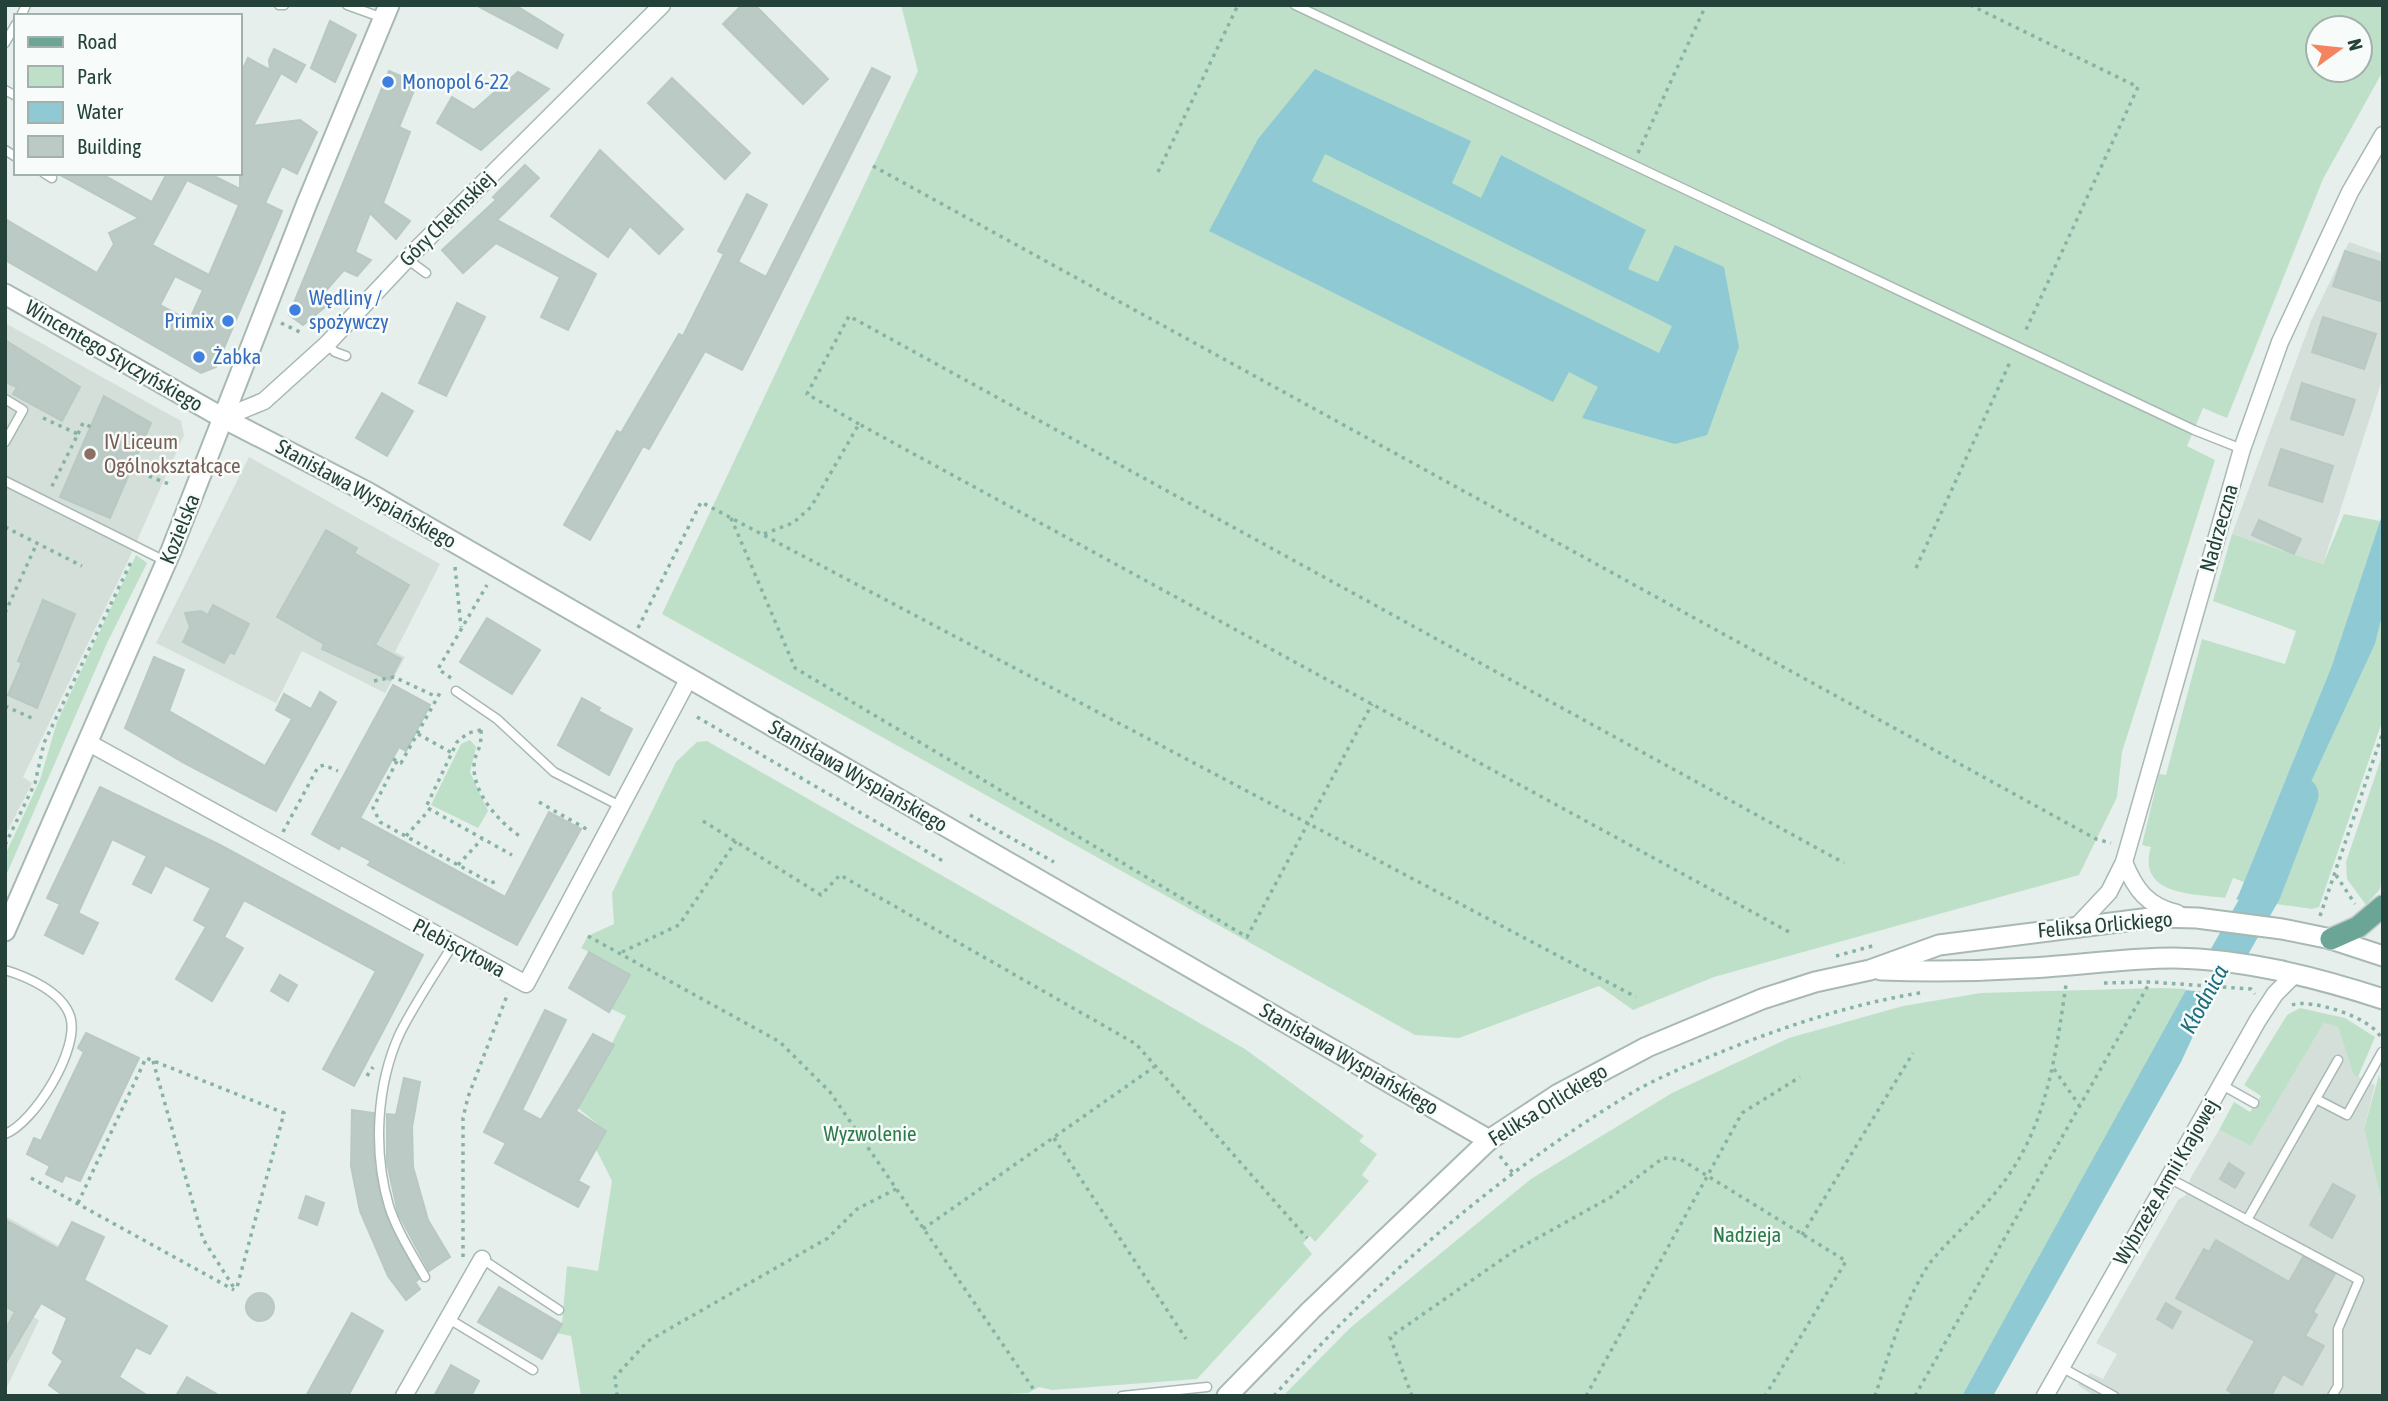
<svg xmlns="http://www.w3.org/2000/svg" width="2388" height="1401" viewBox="0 0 2388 1401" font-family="'Asap Condensed',sans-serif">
<rect width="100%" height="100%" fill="#e6efeb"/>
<g fill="#d4dfda">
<path d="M2349 242 2383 254V377L2323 564 2232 534 2311 321Z"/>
<path d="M5 323 181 421 184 435 128 561 23 777 32 783 5 836Z"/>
<path d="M249 457 440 564 395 652 405 657 385 693 302 651 276 703 156 643Z"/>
<path d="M2324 1023 2338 1027 2353 1074 2375 1085 2364 1129 2383 1207V1396H2094L2078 1385 2081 1378 2091 1373 2103 1379 2117 1354 2096 1343 2178 1200 2186 1195 2190 1179 2219 1130 2251 1146Z"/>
<path d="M5 1216 61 1247 25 1312 39 1320 5 1391Z"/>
</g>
<g fill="#bfe0c8" fill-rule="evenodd">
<path d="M901 5H2383V71L2323 179 2227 418 2203 408 2187 446 2215 460 2122 752 2117 797 2079 875 1714 977 1633 1010 1599 986 1459 1038 1415 1035 662 614 918 71ZM2318 28H2360V70H2318Z"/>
<path d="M2344 514 2380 521 2331 668 2244 882 2233 878 2225 898C2195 894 2136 896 2151 847L2142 845 2159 774 2166 775 2202 639 2285 664 2296 631 2213 601 2232 534 2323 564Z"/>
<path d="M136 555 147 563 107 643 5 878V855L40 780 57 722Z"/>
<path d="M2383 612V719L2319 907 2312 909 2255 901 2375 644Z"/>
<path d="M470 740 476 747 470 772 488 811 478 828 431 805 461 744Z"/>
<path d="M707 741 1245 1049 1364 1136 1359 1141 1377 1154 1362 1175 1369 1181 1315 1242 1310 1236 1303 1243 1312 1254 1197 1379 1052 1390 1039 1387 1028 1393 971 1396H581L571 1336 557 1333 562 1324 567 1266 598 1271 612 1181 595 1147 606 1131 578 1108 626 1016 569 988 589 952 581 948 588 936 614 924 612 893 676 762 697 742Z"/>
<path d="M2383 753V873L2380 889 2366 905 2347 879 2346 862Z"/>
<path d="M2160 988 2189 989 1962 1396H1283L1350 1328 1531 1179 1672 1093 1789 1038 1903 1006 1981 993Z"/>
<path d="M2300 1008 2345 1018 2375 1037 2358 1077 2353 1074 2338 1027 2324 1023 2251 1146 2219 1130 2234 1102 2250 1112 2261 1096 2244 1085 2287 1015Z"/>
<path d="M2379 1075 2383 1087V1207L2364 1129Z"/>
</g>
<g fill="#8ec9d4" fill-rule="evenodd">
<path d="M1315 69 1471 141 1452 183 1481 198 1501 155 1646 230 1628 269 1658 282 1675 245 1724 267 1739 347 1707 435 1675 444 1582 418 1598 387 1569 372 1553 402 1209 231 1258 139ZM1325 154 1672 326 1659 353 1312 181Z"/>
<path d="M2383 512V612L2375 644 2181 1062 1993 1396H1962L2239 894 2331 668Z"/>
</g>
<path fill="#e6efeb" d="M2233 899 2259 902 2217 993 2185 990Z"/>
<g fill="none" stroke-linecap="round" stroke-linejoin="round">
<path stroke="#8ec9d4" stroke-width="35" d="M2227 956 2264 891 2301 795"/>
</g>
<g fill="#bbcac4" stroke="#b8c9c2" stroke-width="2" fill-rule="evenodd">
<path d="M476 5H515L563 35 557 48Z"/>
<path d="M742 5H755L828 79 803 104 723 24Z"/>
<path d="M330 21 356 35 335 82 311 68Z"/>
<path d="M274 49 305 65 296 82 281 73 253 126 300 120 317 132 297 174 282 166 265 203 282 211 216 367 201 373 5 260V219L97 273 114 244 109 233 139 218 57 173H100L152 202 167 173H208L240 189V75L248 58 270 70 269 60ZM187 180 239 205 209 275 152 245ZM175 276 203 290 189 321 160 305Z"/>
<path d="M872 68 890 77 742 370 705 351 649 449 643 446 590 540 564 525 617 431 621 433 679 334 683 336 724 254 718 251 747 194 767 205 738 262 766 277Z"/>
<path d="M389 71 417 83 399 127 410 132 383 203 410 221 396 239 370 213 355 252 371 260 357 276 344 270 322 295 330 303 303 325 289 315Z"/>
<path d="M518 72 549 89 481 150 437 123 452 97 474 110Z"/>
<path d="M672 78 750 153 725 179 648 103Z"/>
<path d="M600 150 683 229 659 254 630 226 608 257 551 216Z"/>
<path d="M525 165 539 178 497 220 596 274 568 330 541 317 560 277 496 243 463 273 442 250 496 200 493 197Z"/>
<path d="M2345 251 2383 263V302L2333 286Z"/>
<path d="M457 303 485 317 446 396 419 383Z"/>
<path d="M2323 317 2376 334 2364 369 2312 352Z"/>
<path d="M5 340 80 387 62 421 13 394 17 387 5 382Z"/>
<path d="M2302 383 2355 400 2343 435 2291 419Z"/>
<path d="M382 393 413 411 387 456 356 438Z"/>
<path d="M104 396 151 423 110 518 60 497Z"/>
<path d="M2281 449 2333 466 2322 502 2269 485Z"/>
<path d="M2259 520 2301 539 2294 554 2252 535Z"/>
<path d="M326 530 357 548 354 553 409 585 375 645 401 659 390 680 322 649 324 644 277 617Z"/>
<path d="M43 600 75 614 37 708 8 695 22 663 18 661Z"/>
<path d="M213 605 249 624 234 654 230 652 224 663 183 642 190 627 185 613 201 611 208 615Z"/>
<path d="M487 618 540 650 512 694 460 662Z"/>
<path d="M154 657 184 670 169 711 265 766 292 719 276 710 284 694 311 709 320 692 336 702 276 811 184 763 125 728Z"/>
<path d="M393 685 430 705 406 751 399 747 360 818 505 897 549 812 581 829 517 945 368 865 371 861 341 845 339 849 312 834Z"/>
<path d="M582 698 600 708 598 711 632 729 609 775 558 745Z"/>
<path d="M100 787 220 845 423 955 354 1086 323 1069 376 971 244 900 224 937 243 948 212 1001 176 979 206 927 194 920 211 888 165 865 151 893 133 884 147 856 112 839 78 913 98 923 83 954 45 935 60 904 47 898Z"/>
<path d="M589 952 630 975 609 1012 569 988Z"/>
<path d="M280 975 297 985 288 1001 271 991Z"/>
<path d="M545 1010 566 1020 522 1110 541 1120 593 1034 614 1045 576 1111 606 1131 578 1181 589 1187 578 1207 495 1163 506 1143 484 1132Z"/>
<path d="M86 1033 139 1058 80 1181 65 1175 62 1182 46 1174 50 1166 27 1154 34 1138 41 1141 84 1052 78 1048Z"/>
<path d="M404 1078 420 1082 412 1127 413 1167 428 1220 450 1257 429 1271 398 1213 387 1163V1114L396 1115Z"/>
<path d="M352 1110 374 1113V1164L383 1208 419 1279 415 1282 420 1289 406 1300 388 1276 360 1211 351 1166Z"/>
<path d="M2229 1163 2244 1173 2235 1188 2220 1179Z"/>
<path d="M2333 1184 2355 1196 2332 1238 2310 1225Z"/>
<path d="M306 1196 324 1203 317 1225 299 1218Z"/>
<path d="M5 1220 58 1249 72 1222 104 1237 84 1280 167 1326 150 1354 136 1347 119 1377 148 1396H64L49 1385 63 1361 53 1353 67 1318 41 1303 5 1364V1330L15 1312 5 1306Z"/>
<path d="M2216 1240 2289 1282 2303 1257 2335 1274 2313 1312 2317 1315 2305 1336 2324 1346 2302 1385 2283 1374 2271 1396H2236L2227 1390 2255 1341 2176 1298 2204 1249 2209 1252Z"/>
<path d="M499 1287 562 1324 542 1359 478 1322Z"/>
<circle cx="260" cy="1307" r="14"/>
<path d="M2166 1303 2181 1312 2172 1328 2157 1319Z"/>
<path d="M352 1313 383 1331 348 1396H306Z"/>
<path d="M451 1365 479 1381 471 1396H434Z"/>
<path d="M187 1377 220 1396H176Z"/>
</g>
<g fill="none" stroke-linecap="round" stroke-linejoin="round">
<g stroke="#a8b8b2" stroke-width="11">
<g id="service">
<path d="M279 5H284"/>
<path d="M347 5 383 18"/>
<path d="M1295 5 2194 430 2242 449"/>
<path d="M21 16 26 5"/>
<path d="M5 43 16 24"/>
<path d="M5 90 16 96"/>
<path d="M5 150 16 157"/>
<path d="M44 173 52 178"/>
<path d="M407 259 426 273"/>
<path d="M327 344 335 352 346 356"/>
<path d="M5 399 23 410 5 442"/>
<path d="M5 481 167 562"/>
<path d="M456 691 497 719 554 772 620 806"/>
<path d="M5 970C28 977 62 992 70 1016 81 1048 34 1123 5 1134"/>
<path d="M2222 1085 2254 1103"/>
<path d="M2316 1099 2347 1115 2382 1052"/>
<path d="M2169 1178 2359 1280 2338 1329V1386L2332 1396"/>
<path d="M2247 1220 2338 1060"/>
<path d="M482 1259 559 1310"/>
<path d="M425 1277C412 1254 397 1231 389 1206 373 1152 376 1085 400 1033 415 1003 435 974 452 946"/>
<path d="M449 1319 533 1370"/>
<path d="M2061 1367 2114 1396"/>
<path d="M1122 1396 1207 1387"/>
</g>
</g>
<g stroke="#a8b8b2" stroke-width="19">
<g id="minor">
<path d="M223 418 264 401 327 344 407 259 662 5"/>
<path d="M89 743 526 984 689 678"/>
<path d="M2124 862C2135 889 2147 906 2177 913"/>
<path d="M2078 925 2109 892 2124 862 2242 449 2280 342 2350 192 2383 135"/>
<path d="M404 1396 482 1259"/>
<path d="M2045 1396 2258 1020 2275 994 2295 974"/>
</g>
</g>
<g stroke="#a8b8b2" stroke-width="23">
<g id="tertiary">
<path d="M5 294 223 418 367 492 1489 1140"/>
<path d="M5 931 171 551 307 203 389 5"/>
<path d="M1881 970C1936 972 1991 971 2046 967 2089 964 2131 958 2174 958 2245 959 2316 977 2383 999"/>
<path d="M1227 1396 1311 1310 1489 1140 1557 1095 1647 1047 1762 999 1815 982 1870 970 1939 945 2158 917 2197 918 2282 929 2331 939 2383 956"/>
</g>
</g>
<g stroke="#c2cac8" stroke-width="24">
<path id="primary" d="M2331 939 2358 927 2383 906"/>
</g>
<g stroke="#86b3a5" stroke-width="3.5" stroke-dasharray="3.5 5" stroke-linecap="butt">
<path d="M1970 5 2138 87 2024 334"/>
<path d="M1638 153 1706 5"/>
<path d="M873 166 2096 839 2111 843"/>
<path d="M1158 172 1238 5"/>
<path d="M281 323 302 333"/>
<path d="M43 418 78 434 51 488"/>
<path d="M859 424 807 394 849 316 1844 863"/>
<path d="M78 434 83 423 91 427"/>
<path d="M133 470 169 484"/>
<path d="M731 518 795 668 1247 937 1372 704"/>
<path d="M5 527 82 566"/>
<path d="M764 534 793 523 811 507 859 424 1791 933"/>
<path d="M455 567 461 627"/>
<path d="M1916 568 2011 360"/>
<path d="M5 613 37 543"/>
<path d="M638 628 701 502 1636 997"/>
<path d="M451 678 438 669 487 585"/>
<path d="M374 681 394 677 437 697"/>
<path d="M5 706 36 720"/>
<path d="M697 717 943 861"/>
<path d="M481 730 468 733 457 742 426 807 512 855"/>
<path d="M481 730C482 752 474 752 474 766 473 794 500 823 521 837"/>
<path d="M418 734 452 753"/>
<path d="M393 759 401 763 441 691"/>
<path d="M397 761 373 808 380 822 491 883 499 880"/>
<path d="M539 802 588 830"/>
<path d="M970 815 1054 862"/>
<path d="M703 821 821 895 840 875 1136 1044 1307 1238"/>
<path d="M283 832 318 767 324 765 338 771"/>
<path d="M406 836 430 809"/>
<path d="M5 845 35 783 44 743 132 560"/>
<path d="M458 865 482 839"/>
<path d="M2336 875 2355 904"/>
<path d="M2320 916 2383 732"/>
<path d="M588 936 780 1042 830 1092 1034 1390"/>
<path d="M622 952 679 925 736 841"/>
<path d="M1836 956 1876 945"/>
<path d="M2104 983 2150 982 2251 989 2255 994"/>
<path d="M2292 1005C2311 998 2373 1018 2381 1038"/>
<path d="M153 1061 203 1239 236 1291"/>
<path d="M2054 1069 2079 1105"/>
<path d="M367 1076 373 1067"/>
<path d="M1054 1138 1186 1339"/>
<path d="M1500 1156 1513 1173"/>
<path d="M31 1178 234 1290"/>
<path d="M78 1203 146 1058 284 1113 236 1291"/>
<path d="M923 1229 1154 1067"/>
<path d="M1802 1235 1913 1053"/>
<path d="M463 1257V1118L468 1097 508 993"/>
<path d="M617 1396 615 1377 648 1341 828 1238 857 1209 896 1189"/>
<path d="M1274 1396C1375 1280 1498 1174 1630 1094 1660 1076 1694 1063 1726 1050 1791 1024 1856 1003 1925 992"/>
<path d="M1412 1396 1390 1337 1514 1251 1611 1197 1663 1158 1680 1159 1846 1261 1765 1396"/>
<path d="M1586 1396 1742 1113 1800 1077"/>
<path d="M1875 1396C1888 1357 1908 1290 1933 1259 1957 1231 1987 1207 2008 1176 2048 1119 2056 1052 2066 985"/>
<path d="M1915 1396 2150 982"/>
</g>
<use href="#service" stroke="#fff" stroke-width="8"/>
<use href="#minor" stroke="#fff" stroke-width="16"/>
<use href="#tertiary" stroke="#fff" stroke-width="19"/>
<use href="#primary" stroke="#6aa596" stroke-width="21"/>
</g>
<g fill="#3f7fe0" stroke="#f7fbf9" stroke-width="2.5">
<circle cx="388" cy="82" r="7"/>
<circle cx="295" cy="310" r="7"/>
<circle cx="228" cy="321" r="7"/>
<circle cx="199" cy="357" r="7"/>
</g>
<circle fill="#8d6e63" stroke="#f7fbf9" stroke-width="2.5" cx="90" cy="454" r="7"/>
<g text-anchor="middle" stroke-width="5" stroke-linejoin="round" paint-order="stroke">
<g font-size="21" fill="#366cbe" stroke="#f7fbf9" text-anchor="start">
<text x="402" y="89">Monopol 6-22</text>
<text x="309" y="305">Wędliny /<tspan x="309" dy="24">spożywczy</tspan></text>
<text x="214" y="328" text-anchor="end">Primix</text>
<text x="213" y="364">Żabka</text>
</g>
<g font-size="21" fill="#24423a" stroke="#f7fbf9">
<text transform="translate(447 219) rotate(-45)" y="7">Góry Chełmskiej</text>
<text transform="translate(114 356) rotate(30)" y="7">Wincentego Styczyńskiego</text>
<text transform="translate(366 494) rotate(29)" y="7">Stanisława Wyspiańskiego</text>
<text transform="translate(2219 528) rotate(-74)" y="7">Nadrzeczna</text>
<text transform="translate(180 529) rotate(-68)" y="7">Kozielska</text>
<text transform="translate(858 776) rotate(30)" y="7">Stanisława Wyspiańskiego</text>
<text transform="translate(2105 925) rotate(-5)" y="7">Feliksa Orlickiego</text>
<text transform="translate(459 948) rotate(28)" y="7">Plebiscytowa</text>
<text transform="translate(1349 1059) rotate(30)" y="7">Stanisława Wyspiańskiego</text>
<text transform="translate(1548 1105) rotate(-32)" y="7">Feliksa Orlickiego</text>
<text transform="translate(2166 1182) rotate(-60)" y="7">Wybrzeże Armii Krajowej</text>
</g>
<g font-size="21" fill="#785e54" stroke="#f7fbf9" text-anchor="start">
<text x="104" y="449">IV Liceum<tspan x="104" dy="24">Ogólnokształcące</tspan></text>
</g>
<g font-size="21" fill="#2d7a4b" stroke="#f7fbf9">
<text x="870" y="1141">Wyzwolenie</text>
<text x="1747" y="1242">Nadzieja</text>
</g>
<g font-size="23" font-style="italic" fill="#1c6f80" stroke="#f7fbf9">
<text transform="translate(2204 999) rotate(-61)" y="8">Kłodnica</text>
</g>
</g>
<rect width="2388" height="1401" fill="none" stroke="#24423a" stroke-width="14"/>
<rect x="14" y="14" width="228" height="161" fill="#f7fbf9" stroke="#a3b1ad" stroke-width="2"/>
<rect x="28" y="37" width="35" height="10" fill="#6aa596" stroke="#a3b1ad" stroke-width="2"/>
<text x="77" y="49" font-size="21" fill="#24423a">Road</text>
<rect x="28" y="66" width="35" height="21" fill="#bfe0c8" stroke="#a3b1ad" stroke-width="2"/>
<text x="77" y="84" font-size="21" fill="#24423a">Park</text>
<rect x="28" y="102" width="35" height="21" fill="#8ec9d4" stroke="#a3b1ad" stroke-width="2"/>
<text x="77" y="119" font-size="21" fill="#24423a">Water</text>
<rect x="28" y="136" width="35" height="21" fill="#bbcac4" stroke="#a3b1ad" stroke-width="2"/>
<text x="77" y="154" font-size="21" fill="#24423a">Building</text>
<g transform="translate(2339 49) rotate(75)"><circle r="33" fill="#f7fbf9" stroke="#a3b1ad" stroke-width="2"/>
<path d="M0-5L12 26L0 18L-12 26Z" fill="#f4845f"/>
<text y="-10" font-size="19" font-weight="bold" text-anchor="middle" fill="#24423a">N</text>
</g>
</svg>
